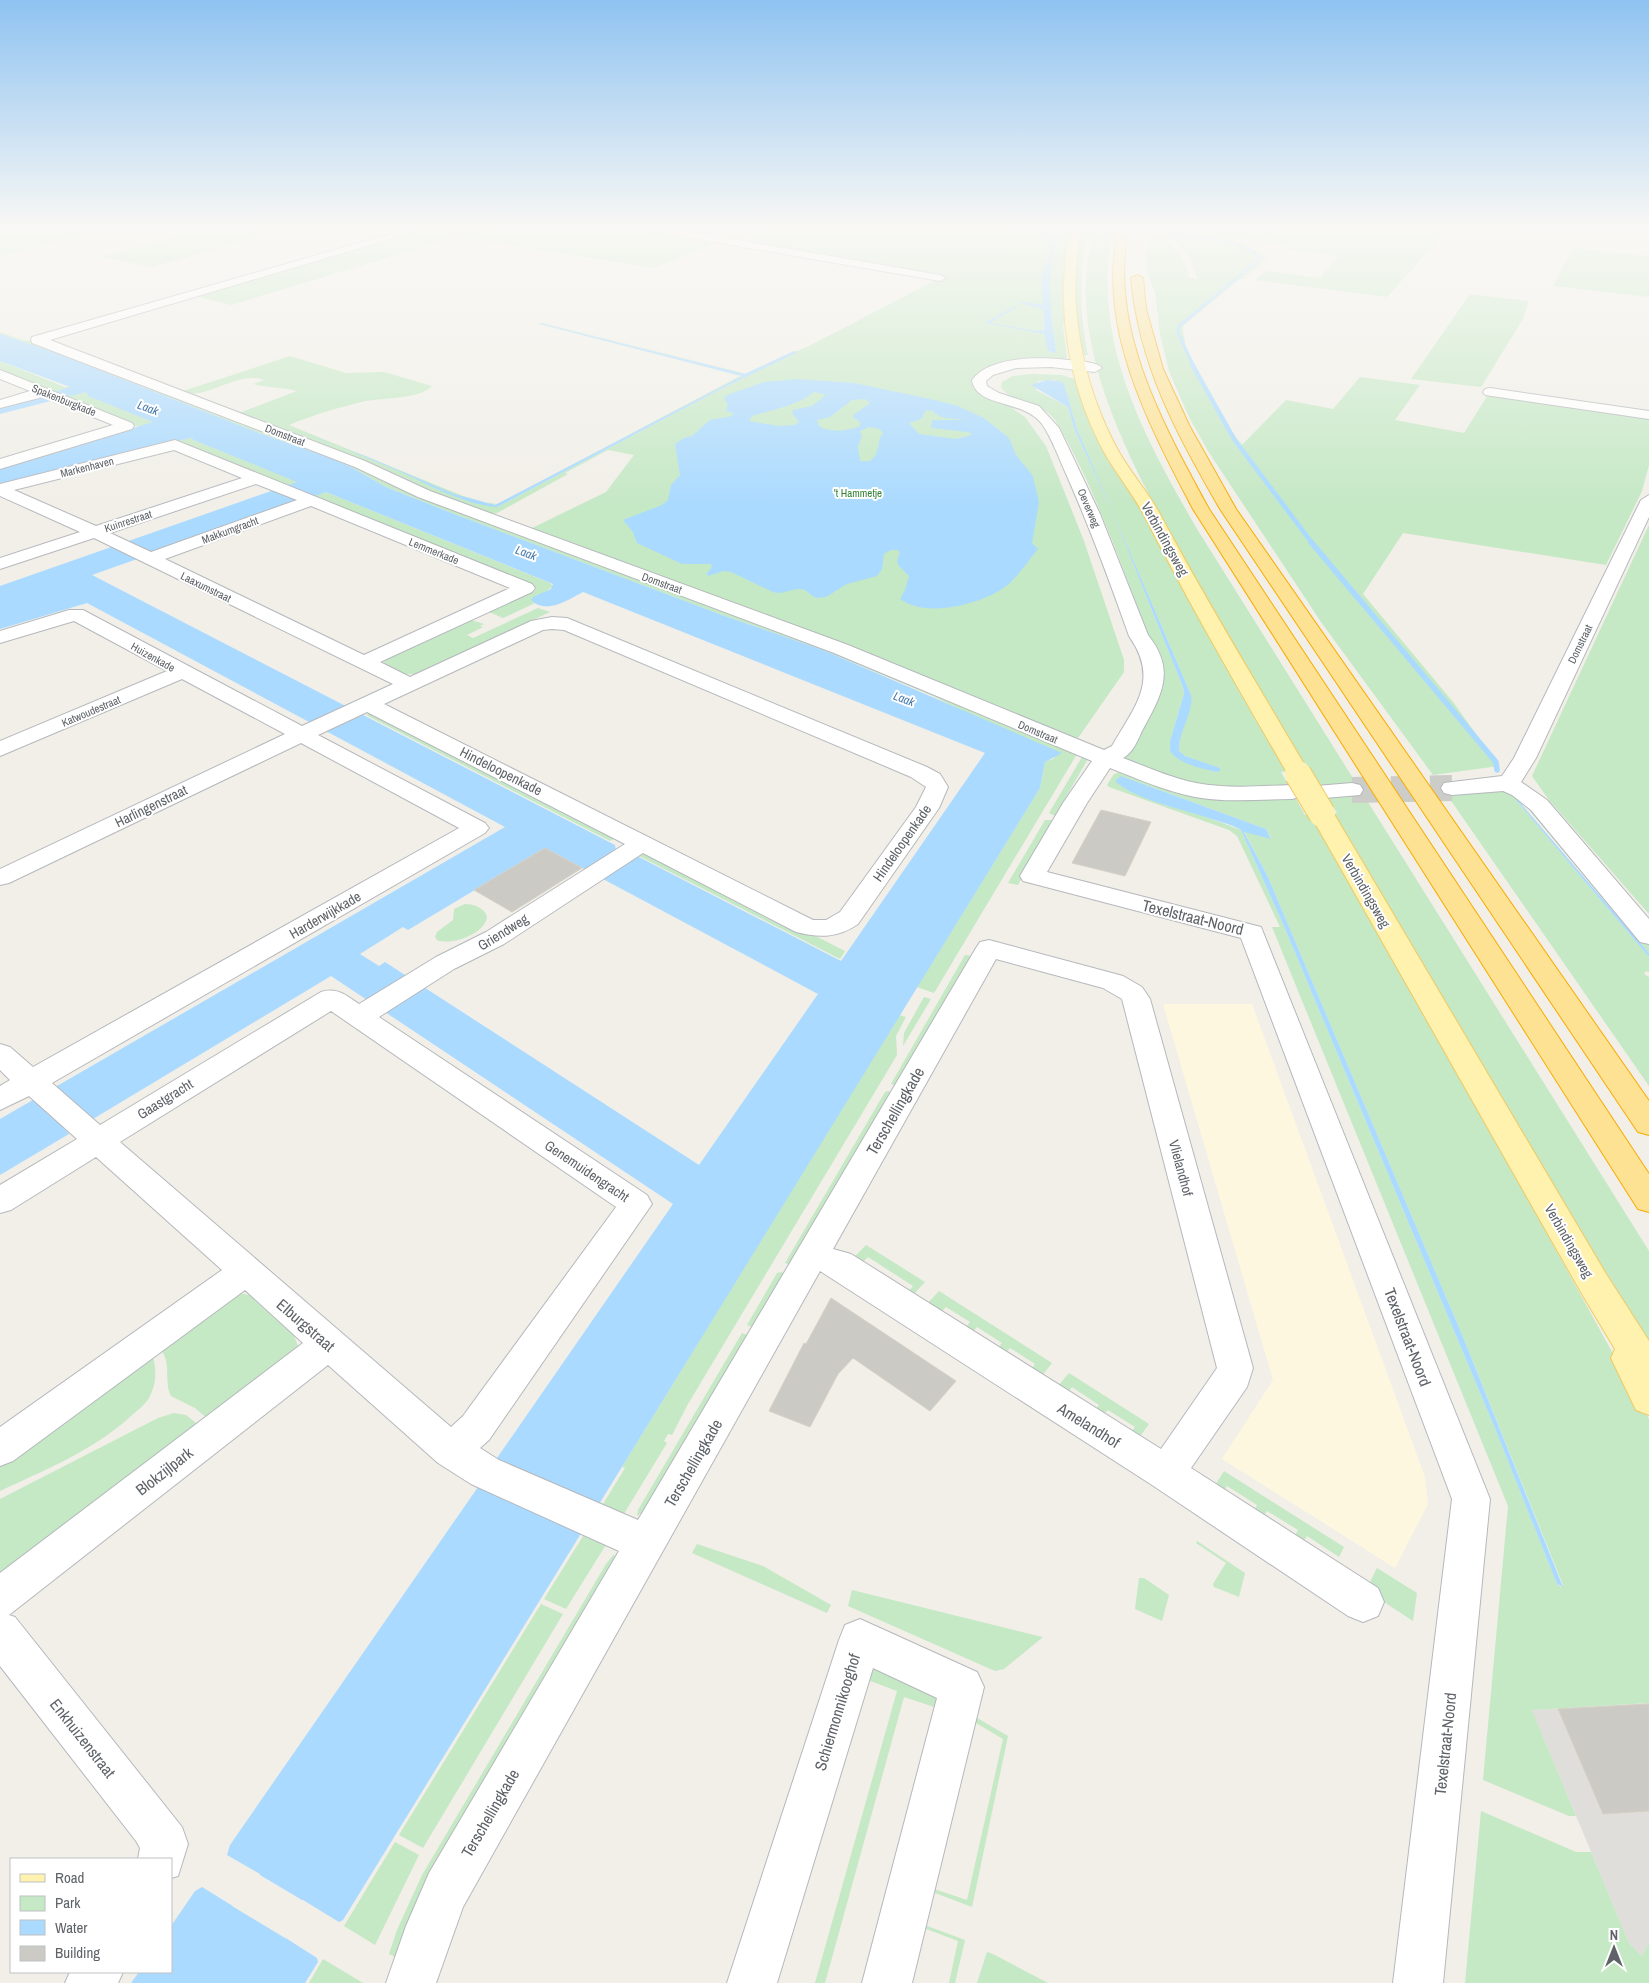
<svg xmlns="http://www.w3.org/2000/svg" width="1649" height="1983" viewBox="0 0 1649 1983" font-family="'Archivo Narrow',sans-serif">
<rect width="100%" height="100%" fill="#f1efe8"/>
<path fill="#fef7e0" d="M1163 1004H1252L1425 1477 1428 1504 1395 1568 1222 1459 1273 1380Z"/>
<path fill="#e0deda" d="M1649 1703V1942L1642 1956 1629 1943 1532 1710Z"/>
<g fill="#c5e8c5" fill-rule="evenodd">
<path d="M0 228H116L0 256Z"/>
<path d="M189 228H291L152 267 99 257 199 231Z"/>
<path d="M427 228H646L723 241 653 268 457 237 231 305 195 296Z"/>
<path d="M776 228H1057L1044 290 1043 334 1045 335 1049 352H1056L1048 291 1052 261 1060 228H1073L1067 251V310L1063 326 1067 357 1063 360 1024 363 975 378 1023 409 1012 408 1025 417 1046 446 1084 541 1124 660V672L1078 738 1030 729 528 530 606 492 634 455 608 450 565 473 568 474 497 513 485 515 239 413 297 391C281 387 268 388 253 384L264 380C236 370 208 401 180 392L290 356 346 373 384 372 432 386C420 399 384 398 366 401 340 407 313 415 289 425L463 496 487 503 498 504 740 376 536 323H543L747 374 794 351H798L809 346 938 279 739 242ZM540 323 745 374 794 351 797 352 723 388 497 507 491 505 500 504 742 377Z"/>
<path d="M1078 228H1090C1078 270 1079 312 1088 355H1080L1072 265Z"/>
<path d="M1095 228H1113C1090 340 1143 435 1197 529L1649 1251V1341L1562 1203 1333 814 1337 813 1327 797 1355 795 1348 784 1320 785 1312 771H1308C1271 706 1232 643 1195 578 1140 480 1058 344 1095 228Z"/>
<path d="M1152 228H1155C1169 245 1187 255 1189 278L1197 279 1189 255 1162 228H1178L1176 230 1240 243 1266 255C1265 266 1250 271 1244 279H1240L1183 326C1184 369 1218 412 1242 445L1286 400 1333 409 1360 377 1420 385 1395 420 1464 433 1489 393 1649 417V465L1642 491 1606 565 1403 533 1363 594 1453 702 1499 766 1433 775 1321 622 1208 451 1188 415 1169 371 1160 334 1155 293 1147 270 1146 256Z"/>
<path d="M1190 228H1449L1387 297 1255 280 1266 271 1320 278 1338 256 1285 249 1288 245 1196 234 1187 231Z"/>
<path d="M1573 248 1649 256V297L1553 286Z"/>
<path d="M1470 294 1529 301 1523 319 1481 387 1411 379Z"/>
<path d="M0 332 22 340 33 341 836 652 1077 754 934 993 917 987 1040 788 1045 762 1055 758 933 696 823 650 722 615 449 512 386 487 351 467 333 459 259 433 59 354 0 334Z"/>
<path d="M0 361 65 387H71L55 393 0 371Z"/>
<path d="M1031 374 1062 375 1077 380 1134 497 1172 569 1287 771 1281 772 1290 788 1198 787 1124 759 1123 756 1157 658C1127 582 1097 489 1055 420 1042 401 1012 405 1001 387L1002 382 1013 376ZM1055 380 1064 385 1077 429 1191 695C1192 714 1178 731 1179 751L1185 756 1219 768 1220 771 1215 772 1188 763 1170 741 1184 694 1183 687 1112 511 1074 428 1068 407 1036 390 1038 381Z"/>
<path d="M86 392 89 396 154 422 139 427 63 396Z"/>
<path d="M194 437 192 439 298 482 285 487 173 441Z"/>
<path d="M326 492 550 583 553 586 533 602 535 603 503 618 489 612 537 589 310 497Z"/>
<path d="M1649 525V914L1549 800 1532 776Z"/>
<path d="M538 608 550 612 417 674H405L384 663 385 659 471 620 484 624 480 626 483 627 467 635 473 638Z"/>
<path d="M374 711 618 836 610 841 366 715Z"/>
<path d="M1082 757H1089L1055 816 1049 813Z"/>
<path d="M1121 772 1150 781 1295 797 1305 815H1311L1465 1085 1649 1419V1703L1532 1710 1576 1816H1569L1483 1780 1508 1506 1272 927H1280L1237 836 1229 830 1109 787 1107 785 1114 774ZM1121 776 1266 829 1271 838 1244 831 1267 875 1463 1337 1563 1585 1561 1587 1557 1584 1494 1426 1283 924 1241 830 1193 812 1164 805Z"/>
<path d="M1497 791 1519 794 1605 890 1649 945V953L1520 799 1516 800 1649 957V972L1646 971 1644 974 1649 977V1086L1445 792Z"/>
<path d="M1045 820H1053L1018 885 1008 883Z"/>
<path d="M646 850 845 951 840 959 637 855Z"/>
<path d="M465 904C474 904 485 908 487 917 485 934 451 946 437 940L435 937 437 932 453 920 454 909Z"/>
<path d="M965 955 974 956 898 1086 891 1084Z"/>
<path d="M924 997 931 999 903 1046 904 1033Z"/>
<path d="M899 1015 906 1017 896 1036 897 1055 688 1404 672 1435 668 1434 664 1441 667 1443 622 1517 600 1509 625 1468 622 1467Z"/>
<path d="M888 1091 894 1093 793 1266 785 1263 885 1092Z"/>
<path d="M866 1245 925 1282 913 1295 908 1292 913 1286 868 1257 862 1263 854 1257Z"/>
<path d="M781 1272 788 1275 757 1329 747 1325 777 1273Z"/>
<path d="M939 1291 1052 1363 1041 1377 1031 1370 1035 1364 1010 1348 1005 1354 997 1349 1002 1343 977 1327 972 1333 965 1328 970 1322 946 1307 941 1312 927 1304Z"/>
<path d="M240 1293 249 1295 294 1336 298 1346 295 1354 209 1420 195 1408 171 1396C163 1380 173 1361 159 1348Z"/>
<path d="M742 1333 753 1337 645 1511 637 1516 638 1510Z"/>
<path d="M153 1357C157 1371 156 1385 149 1398 145 1405 136 1411 130 1417 92 1451 45 1470 0 1491V1459Z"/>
<path d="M1069 1373 1149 1424 1138 1439 1130 1434 1135 1427 1108 1410 1102 1416 1094 1411 1099 1405 1072 1387 1067 1394 1057 1387Z"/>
<path d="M174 1413 186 1415 201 1427 0 1580V1499L158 1418Z"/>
<path d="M1224 1471 1344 1547 1339 1557 1307 1536 1302 1544 1293 1539 1298 1530 1267 1511 1262 1518 1253 1513 1257 1505 1227 1486 1223 1493 1214 1487Z"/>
<path d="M585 1533 607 1543 566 1609 544 1599Z"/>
<path d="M1197 1541 1245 1573 1239 1597 1214 1587 1213 1584 1226 1563 1196 1543Z"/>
<path d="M697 1544 763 1566 831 1605 827 1613 692 1553Z"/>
<path d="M614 1554 615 1558 397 1958 389 1954 397 1930 422 1875 606 1564Z"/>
<path d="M1377 1568 1417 1593 1413 1621 1366 1590Z"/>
<path d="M1139 1578H1144L1169 1595 1162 1621 1135 1609Z"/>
<path d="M852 1590 1038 1636 1043 1637 1004 1669 995 1671 848 1606Z"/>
<path d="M541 1604 563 1614 423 1848 399 1835Z"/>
<path d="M878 1666 936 1696 937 1708 904 1697 825 1983H815L897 1691 865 1679 872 1669Z"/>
<path d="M972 1715 1008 1736 972 1907 930 1891 931 1888 967 1900 1003 1739 971 1720Z"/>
<path d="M1481 1811 1576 1852H1591L1629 1943 1642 1956 1649 1942V1983H1465Z"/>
<path d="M395 1842 419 1855 375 1945 344 1926Z"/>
<path d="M922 1924 965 1940 955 1983H949L958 1941 921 1927Z"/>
<path d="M987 1952 993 1954 1048 1983H977Z"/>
<path d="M323 1959 363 1983H309Z"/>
</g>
<g fill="#aadaff" fill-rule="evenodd">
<path d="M1056 228H1060C1046 275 1049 302 1056 350V353L1048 351 1044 334 984 323 1015 306 1017 307 990 323 1036 331 1044 330 1043 309 1018 303 1025 302 1043 305 1041 281 1053 237 1044 235 1054 234Z"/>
<path d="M539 324 540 323 745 374 794 351 798 352 723 388 497 507C465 505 425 483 396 470 364 456 332 443 299 432L368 457 454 494 495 505 742 376Z"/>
<path d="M0 334 59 354 259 433 333 459 351 467 386 487 449 512 722 615 823 650 1062 753 1045 762 1040 788 343 1920 339 1922 303 1900 281 1935 317 1958 318 1962 305 1983H131L139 1972H171V1926L195 1891 202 1887 236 1908 260 1874 227 1855 230 1845 478 1487H481L498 1462 497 1458 673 1204 331 976 93 1119 60 1124 69 1134 0 1175V1119L505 827 87 603 0 629V586L297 482 191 439 194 437 0 486V469L153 422 88 396 86 392 0 414V408L70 387 0 361ZM326 492 553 584 551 589 533 597 531 600C546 615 568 600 583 592L985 753 841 961 635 855 616 851 615 845 92 575ZM545 848 818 994 699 1165 385 962 379 966 360 954 403 927 408 930Z"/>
<path d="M797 379 854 383 935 400 958 406 984 418 1009 438 1016 455 1033 476 1039 502 1032 543 1038 549C1029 560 1014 582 1002 589 977 605 926 618 900 599L905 590 909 576 899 566 897 561 900 552C896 548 889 550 884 554L882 569 877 576 847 584 826 597 817 598C810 596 809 590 800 589 790 589 783 595 773 592L731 572 723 571 708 576 707 573 712 567 711 564H682L637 543 633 532 623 520 662 505 668 500 671 485 680 475 675 444 684 438 692 436 710 420 732 416 733 413 726 411 728 405 724 398 727 395 764 382ZM814 392 826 395 812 406 793 410 792 413 799 422 795 425 779 426 749 421 752 416 787 406 806 398ZM865 399 870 403 852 416 860 422V426C849 431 829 433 819 426L817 420 830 417 852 400ZM926 410 933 411C942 421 954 418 966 420H932L931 428 969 432 972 435 956 439 919 434 909 423 921 419ZM869 427 880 429 883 433C876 441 882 451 870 461H860L858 446 862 437 860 431Z"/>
<path d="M1047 380 1059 381 1064 384 1077 429 1191 695C1194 713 1178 731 1179 751L1185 756 1220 768V771L1216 772C1201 768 1179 764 1170 751V741L1184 694 1183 687 1112 511 1074 428 1068 407 1031 385Z"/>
<path d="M1121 776 1266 829 1271 839 1244 832 1267 875 1463 1337 1563 1587 1557 1584 1494 1426 1283 924 1241 830C1233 825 1224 823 1215 820 1187 810 1137 801 1115 781Z"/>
<path d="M1517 799 1649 953V957L1516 800Z"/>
</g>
<path fill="#f1efe8" d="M255 1872 307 1903H304L285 1934V1938L232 1906 236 1905 256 1875 254 1874Z"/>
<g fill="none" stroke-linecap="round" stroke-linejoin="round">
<path stroke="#aadaff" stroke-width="3" d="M1170 228C1188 246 1233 231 1261 258L1179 326 1178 333 1193 365"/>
<path stroke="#aadaff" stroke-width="4.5" d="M1192 364 1234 439 1312 543"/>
<path stroke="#aadaff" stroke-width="5.5" d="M1311 542 1496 762 1497 770"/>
</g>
<g fill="#cccac5" stroke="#d6d1c6">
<path d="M1101 810 1151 822 1125 876 1072 863Z"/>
<path d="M545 848 582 868 512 912 474 890Z"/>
<path d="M831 1298 956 1381 930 1411 853 1358 838 1374 810 1427 769 1411 804 1343 806 1344Z"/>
<path d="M1649 1704V1811L1603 1814 1558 1709Z"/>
</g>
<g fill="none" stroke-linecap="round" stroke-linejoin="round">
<path stroke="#ccccc8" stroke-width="26" stroke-dasharray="26 13" stroke-linecap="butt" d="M1352 790 1452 788"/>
<g stroke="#b5b8bc" stroke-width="2">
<g id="minor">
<path d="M411 228H427L50 340 365 461 430 491 848 645 1104 750 1112 746C1135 706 1160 680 1129 636 1110 582 1090 528 1067 476 1059 459 1053 440 1042 424 1023 399 976 408 972 380 991 354 1047 357 1076 361 1084 362 1097 362 1102 368L1095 372 1051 367 1016 368 993 375 986 381 987 386 999 393 1039 406 1059 428 1100 514 1148 635C1176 670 1162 694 1143 729 1138 739 1134 752 1123 758 1147 767 1171 778 1196 783 1227 789 1260 786 1292 785L1300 787 1303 792 1300 797 1292 799C1260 799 1226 803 1195 797 1165 791 1138 779 1110 768L1087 803 1047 872 1261 927 1490 1499 1443 1983H1393L1452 1499 1241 938 1023 881 1020 876 1063 803 1092 761 834 653 418 497 355 467 32 343 31 340 32 337Z"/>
<path d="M645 228H669L940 275 946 278 940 281 650 231Z"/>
<path d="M0 370 132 423 134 426 132 429 0 469V459L113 425 43 397 0 408V400L30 391 0 379Z"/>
<path d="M1490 388 1649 411V419L1485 395 1483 392 1485 389Z"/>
<path d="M175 440 532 584 535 588 532 592 380 662 410 677 531 621 552 617 567 618 927 767 940 774 948 787 939 808 858 924C838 938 819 938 796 932L643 853 504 944 454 969 379 1017 647 1195 652 1204 489 1440 480 1448 499 1460 638 1520 976 948 980 942 989 940 1123 976 1142 987 1150 999 1253 1368 1247 1387 1191 1468 1378 1588 1384 1602 1378 1616 1363 1622 1348 1616 1152 1485 820 1271 463 1907 436 1983H386L406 1926 429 1873 619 1551 471 1484 438 1463 328 1365 9 1615 15 1617 182 1827 188 1844 178 1876 171 1878V1859H138L140 1848 136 1841 0 1666V1573L303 1343 245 1290 13 1461 0 1466V1427L222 1270 96 1157 11 1210 0 1213V1185L77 1139 29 1096 0 1110V1086L10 1080 0 1070V1044L10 1047 33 1067 459 828 301 743 9 883 0 885V869L285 734 182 679 0 756V741L167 671 74 621 0 643V631L69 610H83L302 726 393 684 94 538 0 569V558L80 532 0 496V484ZM174 450 242 478 96 526 14 490ZM256 484 297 500 151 552 110 533ZM311 506 510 588 364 655 165 559ZM552 629 564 630 911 777 926 787 916 807 840 912 826 920H813L384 704 543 630ZM367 712 625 844 486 932 436 957 359 1004C346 995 337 987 321 992L100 1125 52 1083 485 833 489 828 485 823 318 735ZM996 959 1103 988 1122 999 1217 1368 1161 1449 851 1254 833 1249ZM331 1011 616 1207 463 1416 451 1427 120 1142Z"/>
<path d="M1649 495V517L1536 758 1521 782 1547 800 1649 919V944L1640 942 1531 810 1512 795 1503 791 1452 795 1444 793 1441 788 1444 783 1502 776 1514 758 1641 500Z"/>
<path d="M1352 783 1360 785 1363 790 1360 795 1324 798 1316 796 1313 791 1316 786Z"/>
<path d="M860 1619 977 1672 984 1687 912 1983H862L937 1698 873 1668 777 1983H727L839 1640 845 1625Z"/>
<path d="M70 1972H123L118 1983H65Z"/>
</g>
</g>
<g stroke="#f2c960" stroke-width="2">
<g id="major">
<path d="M1071 228H1081C1066 302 1082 385 1119 452 1132 475 1150 494 1162 518 1208 604 1259 687 1308 771L1305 776 1297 778 1289 776 1286 771C1238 688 1190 605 1146 519 1134 495 1117 475 1104 452 1068 385 1054 302 1071 228Z"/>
<path d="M1322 807 1330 809 1334 814 1606 1274 1649 1341V1415L1636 1410 1611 1358 1615 1349 1582 1294 1310 814 1314 809Z"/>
</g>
</g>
<g stroke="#f9ab00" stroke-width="2">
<g id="highway">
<path d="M1119 228H1129C1107 326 1164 426 1209 509L1649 1174V1212L1638 1209 1193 509C1149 425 1095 325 1119 228Z"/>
<path d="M1137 275 1143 278 1146 309 1163 369 1190 427 1236 509 1649 1101V1135L1638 1132 1220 509C1177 434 1139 366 1131 278Z"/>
</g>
</g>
<use href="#minor" fill="#fff" fill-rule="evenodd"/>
<use href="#major" fill="#fff2af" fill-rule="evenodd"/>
<use href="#highway" fill="#fde293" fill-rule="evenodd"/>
<g stroke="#f2c960" stroke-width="22" stroke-linecap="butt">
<path id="major-bridge-far1" d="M1297 771 1299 775"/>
</g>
<g stroke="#f2c960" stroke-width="28" stroke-linecap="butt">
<path id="major-bridge" d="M1298 774 1322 814"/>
</g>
<use href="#major-bridge-far1" stroke="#fff2af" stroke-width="20"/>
<use href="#major-bridge" stroke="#fff2af" stroke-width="26"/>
</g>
<linearGradient id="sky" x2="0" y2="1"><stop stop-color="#8fc3f1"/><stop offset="0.45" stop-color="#f9f8f5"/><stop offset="1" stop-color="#f9f8f5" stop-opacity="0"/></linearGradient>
<rect width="1649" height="506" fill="url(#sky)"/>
<g text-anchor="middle" stroke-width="4" stroke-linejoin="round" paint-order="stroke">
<g font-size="11" fill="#5f6368" stroke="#fff">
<text transform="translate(64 400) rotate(22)" y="4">Spakenburgkade</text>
<text transform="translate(285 435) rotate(21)" y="4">Domstraat</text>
<text transform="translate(87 467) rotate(-14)" y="4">Markenhaven</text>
<text transform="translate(1089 508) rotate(67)" y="4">Oeverweg</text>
<text transform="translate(128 521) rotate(-18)" y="4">Kuinrestraat</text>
<text transform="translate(230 530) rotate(-20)" y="4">Makkumgracht</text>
<text transform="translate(434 551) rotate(22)" y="4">Lemmerkade</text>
<text transform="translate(662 583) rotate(20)" y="4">Domstraat</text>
<text transform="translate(206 587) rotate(26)" y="4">Laaxumstraat</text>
<text transform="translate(1580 644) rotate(-64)" y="4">Domstraat</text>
<text transform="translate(153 657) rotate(29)" y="4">Huizenkade</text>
<text transform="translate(91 711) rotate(-23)" y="4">Katwoudestraat</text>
<text transform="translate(1038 732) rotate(23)" y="4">Domstraat</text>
</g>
<g font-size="11" fill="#348238" stroke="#fff">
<text x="858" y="497">'t Hammetje</text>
</g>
<g font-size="12" font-style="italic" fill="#4174aa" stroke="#fff">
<text transform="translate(148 408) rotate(21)" y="4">Laak</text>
<text transform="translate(526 553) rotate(21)" y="4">Laak</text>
<text transform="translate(904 699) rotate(21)" y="4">Laak</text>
</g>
<g font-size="14" fill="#5f6368" stroke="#fff">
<text transform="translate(1165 539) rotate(61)" y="5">Verbindingsweg</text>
<text transform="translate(501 771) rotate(27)" y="5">Hindeloopenkade</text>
<text transform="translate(151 806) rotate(-26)" y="5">Harlingenstraat</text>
<text transform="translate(902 843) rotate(-55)" y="5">Hindeloopenkade</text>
<text transform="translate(1366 891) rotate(60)" y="5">Verbindingsweg</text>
<text transform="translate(325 915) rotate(-30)" y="5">Harderwijkkade</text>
<text transform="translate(503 932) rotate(-32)" y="5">Griendweg</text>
<text transform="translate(165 1099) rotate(-32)" y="5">Gaastgracht</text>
<text transform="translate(1181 1168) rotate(75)" y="5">Vlielandhof</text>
<text transform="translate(587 1171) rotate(34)" y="5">Genemuidengracht</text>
<text transform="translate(1569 1241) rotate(60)" y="5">Verbindingsweg</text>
</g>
<g font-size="16" fill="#5f6368" stroke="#fff">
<text transform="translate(1193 917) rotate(14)" y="6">Texelstraat-Noord</text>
<text transform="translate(895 1111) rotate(-60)" y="6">Terschellingkade</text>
<text transform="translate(306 1325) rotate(41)" y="6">Elburgstraat</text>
<text transform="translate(1408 1337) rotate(69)" y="6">Texelstraat-Noord</text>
<text transform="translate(1089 1425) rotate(32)" y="6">Amelandhof</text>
<text transform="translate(693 1463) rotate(-60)" y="6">Terschellingkade</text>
<text transform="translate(164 1471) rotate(-38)" y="6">Blokzijlpark</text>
<text transform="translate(837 1712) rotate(-73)" y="6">Schiermonnikooghof</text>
<text transform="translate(83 1738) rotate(52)" y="6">Enkhuizenstraat</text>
<text transform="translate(1445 1744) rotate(-84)" y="6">Texelstraat-Noord</text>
<text transform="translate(490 1813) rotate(-60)" y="6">Terschellingkade</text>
</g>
</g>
<rect x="10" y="1858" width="162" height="115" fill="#ffffff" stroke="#bfc1c3"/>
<rect x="20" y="1874" width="25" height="8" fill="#fff2af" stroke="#bfc1c3"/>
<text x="55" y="1883" font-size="15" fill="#5f6368">Road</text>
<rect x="20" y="1896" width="25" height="15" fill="#c5e8c5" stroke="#bfc1c3"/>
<text x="55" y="1908" font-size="15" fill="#5f6368">Park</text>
<rect x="20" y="1920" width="25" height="15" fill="#aadaff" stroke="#bfc1c3"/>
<text x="55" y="1933" font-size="15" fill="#5f6368">Water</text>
<rect x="20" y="1946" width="25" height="15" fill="#cccac5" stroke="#bfc1c3"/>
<text x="55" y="1958" font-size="15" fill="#5f6368">Building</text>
<g transform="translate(1614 1948)" stroke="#ffffff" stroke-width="4" paint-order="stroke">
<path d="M0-4L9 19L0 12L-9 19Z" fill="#5f6368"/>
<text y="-8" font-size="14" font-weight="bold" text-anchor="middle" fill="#5f6368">N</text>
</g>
</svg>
